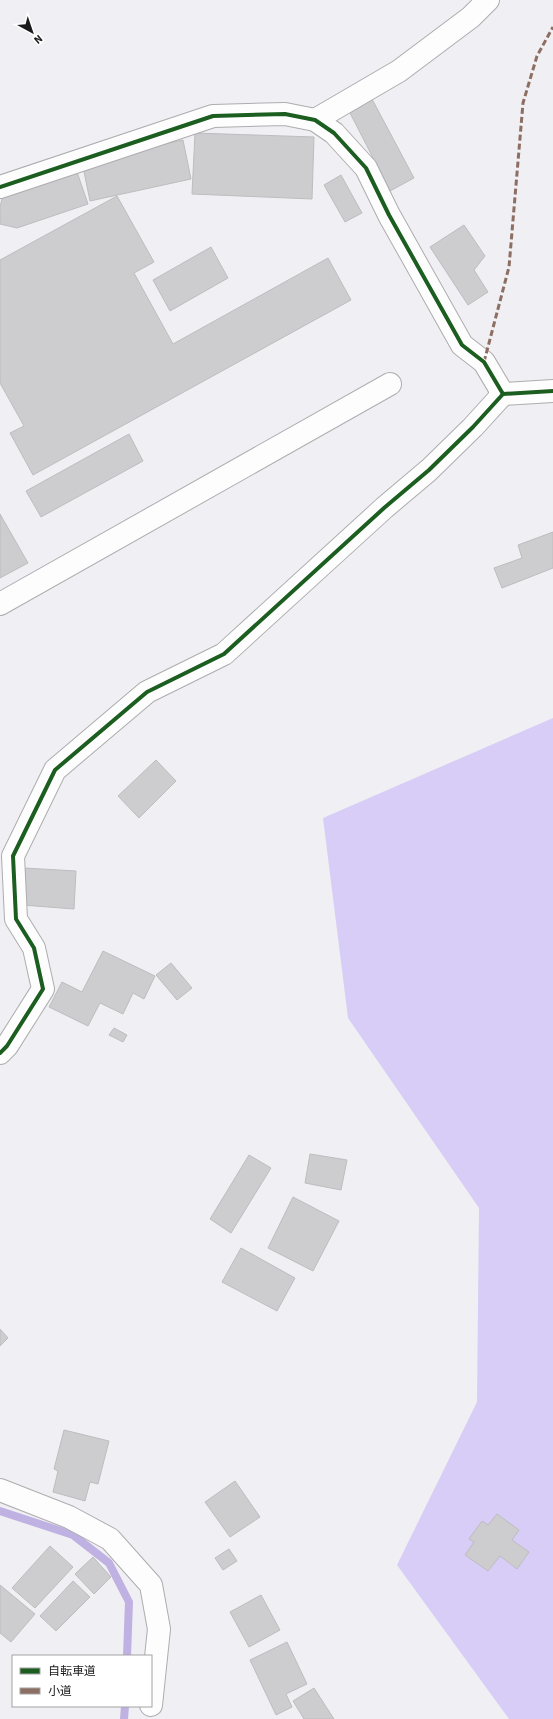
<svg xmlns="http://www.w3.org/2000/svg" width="553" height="1719" viewBox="0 0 553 1719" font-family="'Source Sans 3','Noto Sans JP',sans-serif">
<rect width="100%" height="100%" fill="#f0eff3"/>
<path fill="#d8cdf6" d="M553 718V1719H509L397 1565 477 1402 479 1208 348 1018 323 818Z"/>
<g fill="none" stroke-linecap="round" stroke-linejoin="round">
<g stroke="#bfb1e2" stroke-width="8">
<path d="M0 1511 73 1535 109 1563 129 1602 127 1656"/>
<path d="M124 1719 125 1706"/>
</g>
</g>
<g fill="#cdcdcf" stroke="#bdbcbf">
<path d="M372 99 414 178 390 191 349 111Z"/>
<path d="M195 133 314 137 312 199 192 194Z"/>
<path d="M183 140 191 179 90 201 82 162Z"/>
<path d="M75 166 88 204 17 228 0 224V207L4 190Z"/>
<path d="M341 175 362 213 345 222 324 185Z"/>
<path d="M117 196 154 262 134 273 173 344 328 258 351 300 33 475 10 433 24 426 0 383V260Z"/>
<path d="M464 225 485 256 474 270 488 292 468 305 430 247Z"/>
<path d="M211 247 228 278 170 311 153 280Z"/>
<path d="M129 434 143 461 41 517 26 491Z"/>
<path d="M0 514 28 563 0 578Z"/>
<path d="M553 532V568L502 588 494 568 522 558 518 545Z"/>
<path d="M156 760 176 781 139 818 118 796Z"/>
<path d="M24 868 76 871 74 909 22 905Z"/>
<path d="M103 951 155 976 144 999 133 993 123 1014 100 1003 88 1026 49 1007 62 982 82 992Z"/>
<path d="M171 963 192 988 177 1000 156 975Z"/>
<path d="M114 1028 127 1035 123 1042 109 1035Z"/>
<path d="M310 1154 347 1160 341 1190 305 1183Z"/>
<path d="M249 1155 271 1168 231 1233 210 1219Z"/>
<path d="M293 1197 339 1221 313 1271 268 1248Z"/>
<path d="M241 1248 295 1278 277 1311 222 1282Z"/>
<path d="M0 1329 8 1338 0 1346Z"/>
<path d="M64 1430 109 1441 98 1484 90 1482 85 1501 53 1492 58 1471 54 1469Z"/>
<path d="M235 1481 260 1517 230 1537 205 1502Z"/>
<path d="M497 1514 519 1530 512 1540 529 1552 517 1569 500 1556 488 1571 465 1555 474 1542 469 1539 482 1521 488 1525Z"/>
<path d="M50 1546 73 1567 35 1608 12 1588Z"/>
<path d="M229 1549 237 1561 223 1570 215 1558Z"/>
<path d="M93 1557 111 1577 94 1594 75 1574Z"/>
<path d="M73 1581 90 1597 56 1631 40 1616Z"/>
<path d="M0 1585 35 1614 11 1642 0 1633Z"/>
<path d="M261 1595 280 1630 249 1647 230 1612Z"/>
<path d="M287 1642 307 1684 286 1694 292 1707 276 1715 250 1660Z"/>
<path d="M314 1688 334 1719H304L293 1701Z"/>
</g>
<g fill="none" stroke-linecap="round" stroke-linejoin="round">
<g stroke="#adacaf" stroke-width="24">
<g id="minor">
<path d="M315 120 399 71 471 17 488 0"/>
<path d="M0 187 213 116 285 114 315 120 334 133 366 168 389 215 462 345 484 362 503 394 553 391"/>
<path d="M0 604 390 384"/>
<path d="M0 1053 7 1046 43 989 34 948 16 919 13 856 55 770 147 692 224 654 384 508 429 470 473 427 503 394"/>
<path d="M0 1490 69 1517 110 1539 151 1585 159 1629 151 1705"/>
</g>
</g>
<use href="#minor" stroke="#fdfdfd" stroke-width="22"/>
<path stroke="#8d6e63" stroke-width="3" stroke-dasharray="6 3" stroke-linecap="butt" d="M484 362 509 267 523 103 537 56 553 27"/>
<g stroke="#fff" stroke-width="6">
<g id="cycleway">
<path d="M0 187 213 116 285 114 315 120 334 133 366 168 389 215 462 345 484 362 503 394 553 391"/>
<path d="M0 1053 7 1046 43 989 34 948 16 919 13 856 55 770 147 692 224 654 384 508 429 470 473 427 503 394"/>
</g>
</g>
<use href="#cycleway" stroke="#1b5e20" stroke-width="4"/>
</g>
<rect x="12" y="1655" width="140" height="52" fill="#ffffff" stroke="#a3a3a4"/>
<rect x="20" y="1668" width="20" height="6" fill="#1b5e20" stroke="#a3a3a4"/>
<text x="48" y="1675" font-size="12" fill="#1a191b">自転車道</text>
<rect x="20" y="1688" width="20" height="6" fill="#8d6e63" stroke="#a3a3a4"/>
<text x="48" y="1695" font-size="12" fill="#1a191b">小道</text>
<g transform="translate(32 32) rotate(140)" stroke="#ffffff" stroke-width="3" paint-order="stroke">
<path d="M0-3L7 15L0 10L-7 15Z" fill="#1a191b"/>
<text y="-6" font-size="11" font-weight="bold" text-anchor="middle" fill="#1a191b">N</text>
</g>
</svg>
